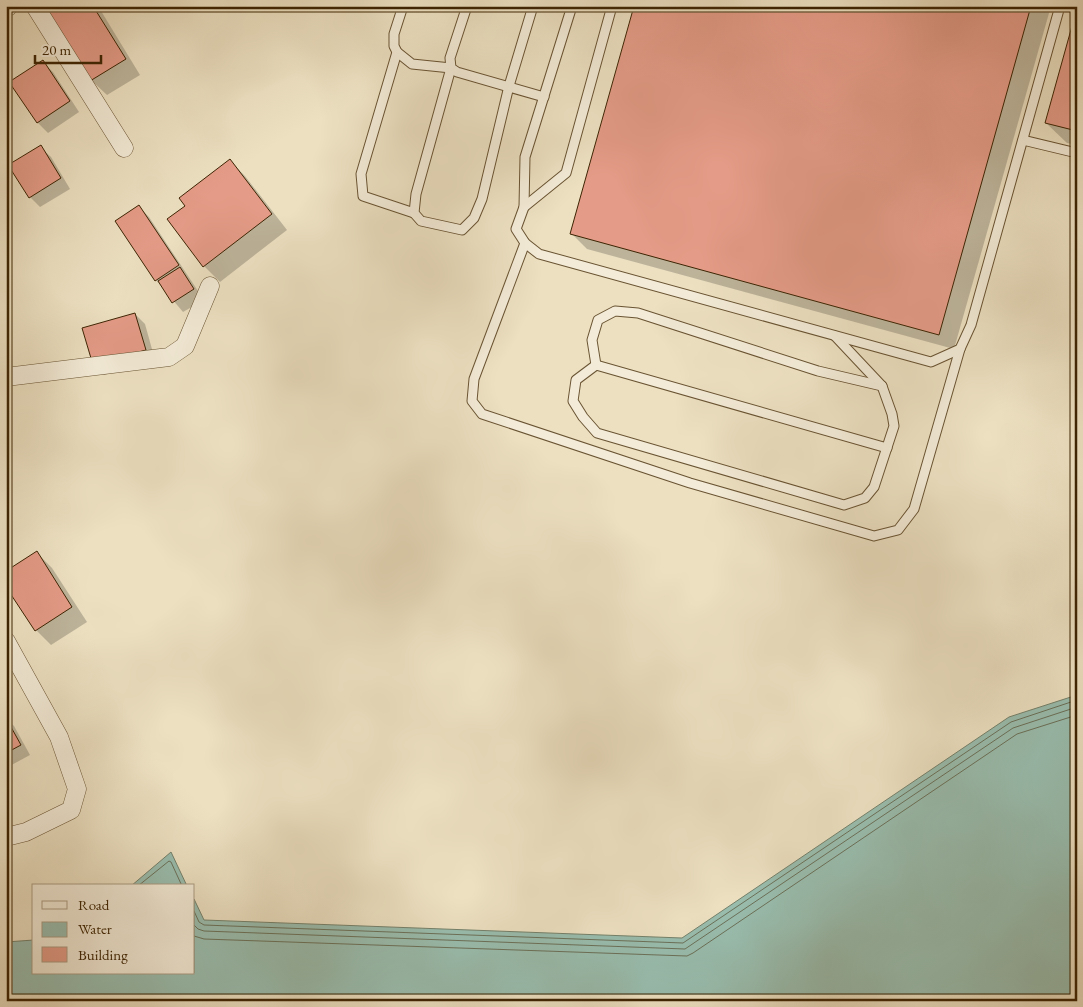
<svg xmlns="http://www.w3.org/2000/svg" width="1083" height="1007" viewBox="0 0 1083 1007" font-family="'EB Garamond',serif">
<rect width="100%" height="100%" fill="#ece0c1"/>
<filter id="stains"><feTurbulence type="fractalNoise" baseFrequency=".004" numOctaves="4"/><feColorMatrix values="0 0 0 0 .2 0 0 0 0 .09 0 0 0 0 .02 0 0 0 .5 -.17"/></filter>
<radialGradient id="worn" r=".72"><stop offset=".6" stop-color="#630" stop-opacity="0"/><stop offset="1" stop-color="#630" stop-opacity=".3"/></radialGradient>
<g fill="#99bdae" stroke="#74806a">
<path d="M1077 695V997L1071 1001H6V942L34 940V973H194V899L204 920 682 938 1009 717Z"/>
<path d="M171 852 187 886H131Z"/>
</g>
<g fill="#0003">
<path d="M46 6H98L140 75 107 95 91 80Z"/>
<path d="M181 6H190L185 10Z"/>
<path d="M635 6H1051L954 349 587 249 571 233Z"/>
<path d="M1077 13V145L1067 143 1046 123Z"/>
<path d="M42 62 53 72 79 112 48 133 38 123 11 82Z"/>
<path d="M40 147 51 157 70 189 40 207 30 197Z"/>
<path d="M230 161 245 176 287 230 220 282 204 266 169 220 186 206Z"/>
<path d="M139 207 149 217 204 300 183 312 156 280Z"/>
<path d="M135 314 145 324 155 360 104 375 94 365Z"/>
<path d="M37 553 52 568 87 622 51 645 36 630Z"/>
<path d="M6 718 14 726 30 755 6 768Z"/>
</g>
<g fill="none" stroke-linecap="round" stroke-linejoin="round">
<g stroke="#6b7058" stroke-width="1">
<path d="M138 886 169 861 171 862 182 886"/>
<path d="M194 911 199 922 204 925 683 943 1011 722 1077 700"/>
<path d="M194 925 198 929 204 931 685 949 1013 728 1077 707"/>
<path d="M194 936 204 939 687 956 693 953 1017 734 1077 715"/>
</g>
</g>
<g fill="#e49b87" stroke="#3d2403">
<path d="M45 6H93L126 59 90 81Z"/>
<path d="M634 6H1031L939 335 570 234Z"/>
<path d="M1077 8V131L1045 123Z"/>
<path d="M43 60 70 101 37 123 9 82Z"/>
<path d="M41 145 61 178 29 198 8 165Z"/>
<path d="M230 159 272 214 203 267 167 219 185 206 179 198Z"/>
<path d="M139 205 179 265 155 281 115 221Z"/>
<path d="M180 267 194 289 172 303 158 281Z"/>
<path d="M135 313 146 350 93 365 82 328Z"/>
<path d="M37 551 72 607 35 631 6 587V571Z"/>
<path d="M6 718 21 745 6 753Z"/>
</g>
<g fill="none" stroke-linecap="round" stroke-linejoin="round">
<g stroke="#695332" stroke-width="11">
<g id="lane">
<path d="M403 6 394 34V46L397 52 412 64 451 68 416 194 414 213 421 221 462 230 474 218 482 199 509 86 533 6"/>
<path d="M467 6 450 58 451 68 457 72 544 97"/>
<path d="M572 6 525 157 524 207 516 229 525 243 539 254 931 362 960 349 971 325 1060 6"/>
<path d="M397 52 361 174 363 196 414 213"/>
<path d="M1023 140 1077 153"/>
<path d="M524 207 566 173 612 6"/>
<path d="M525 243 474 379 472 401 482 414 690 483 874 536 898 530 914 509 960 349"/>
<path d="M596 365 576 380 573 401 583 417 597 433 844 505 865 498 874 487 894 426 892 414 882 386 835 336"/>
<path d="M596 365 592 340 598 320 615 311 638 313 818 371 882 386"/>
<path d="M596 365 887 448"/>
</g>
</g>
<g stroke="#695332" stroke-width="19">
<g id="street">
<path d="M35 6 124 148"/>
<path d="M6 8 9 6"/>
<path d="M6 377 169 357 185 346 210 286"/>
<path d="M6 641 59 737 77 789 71 810 26 832 6 837"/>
</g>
</g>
<use href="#lane" stroke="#f3ebd7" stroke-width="9"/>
<use href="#street" stroke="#f3ebd7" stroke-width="18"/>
</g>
<rect width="1083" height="1007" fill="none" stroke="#ece0c1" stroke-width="25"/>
<rect x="8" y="8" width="1068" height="992" fill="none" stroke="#3d2403" stroke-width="2.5"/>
<rect x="12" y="12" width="1058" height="982" fill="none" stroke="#3d2403"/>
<rect x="32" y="884" width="162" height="90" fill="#f3ebd7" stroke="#aa9b82"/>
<rect x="42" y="901" width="25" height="8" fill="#f3ebd7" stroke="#aa9b82"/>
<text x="78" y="910" font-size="15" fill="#3d2403">Road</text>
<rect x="42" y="922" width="25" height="15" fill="#99bdae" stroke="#aa9b82"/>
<text x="78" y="934" font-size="15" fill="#3d2403">Water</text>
<rect x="42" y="947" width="25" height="15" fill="#e49b87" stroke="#aa9b82"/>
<text x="78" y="960" font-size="15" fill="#3d2403">Building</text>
<path d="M35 55v8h66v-8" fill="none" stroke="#3d2403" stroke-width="2.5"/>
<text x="42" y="55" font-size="15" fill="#3d2403" stroke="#f3ebd7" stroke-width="4" paint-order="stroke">20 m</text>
<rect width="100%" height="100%" filter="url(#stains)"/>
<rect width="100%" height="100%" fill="url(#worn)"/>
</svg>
